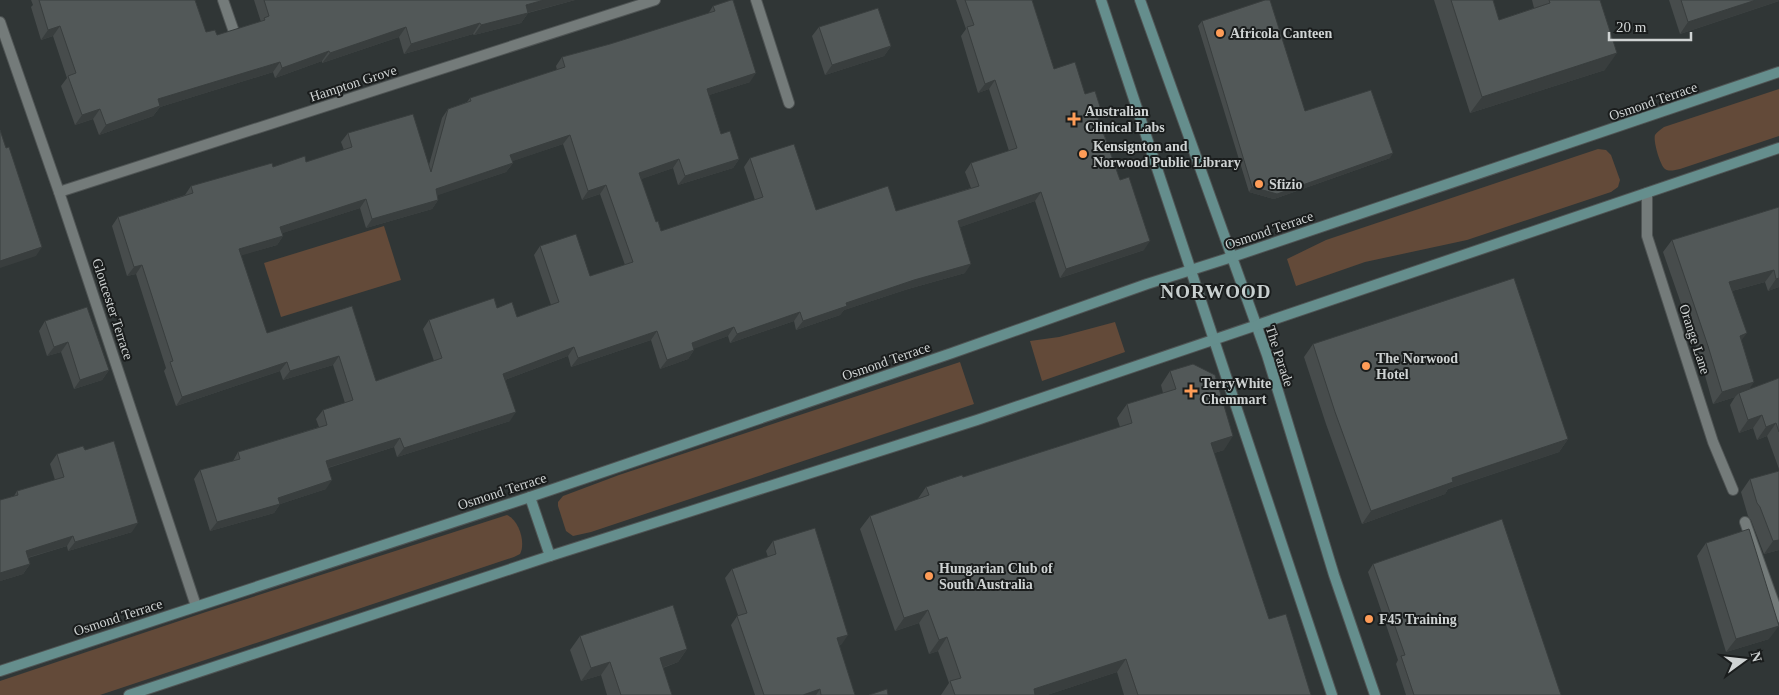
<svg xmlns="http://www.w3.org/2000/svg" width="1779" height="695" viewBox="0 0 1779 695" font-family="Georgia,serif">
<rect width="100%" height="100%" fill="#303636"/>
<g fill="#634a39">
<path d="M1779 89V136L1680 169C1675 170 1669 172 1665 169 1660 165 1653 141 1655 135 1657 132 1661 129 1664 127Z"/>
<path d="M1598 149 1606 150 1611 155 1620 180 1618 187 1611 192 1467 240 1365 262 1296 286 1287 259 1326 240Z"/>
<path d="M384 226 401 280 281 317 264 263Z"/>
<path d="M1115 322 1125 352 1042 381 1030 341 1059 337Z"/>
<path d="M960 362 974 404 591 532 573 536 566 531 558 506V502L563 496 619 475Z"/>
<path d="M507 515C519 520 526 543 520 554L514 557 100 695H0V681L206 612Z"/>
</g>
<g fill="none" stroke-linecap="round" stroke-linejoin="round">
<g stroke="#4f5454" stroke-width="12">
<g id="street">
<path d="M223 0 233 29"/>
<path d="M756 0 789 103"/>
<path d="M0 22 59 192 196 606"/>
<path d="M59 192 655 0"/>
<path d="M1647 193V236L1713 442 1733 490"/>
<path d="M1745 522 1779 617"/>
</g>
</g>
<g stroke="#4f5454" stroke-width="12">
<g id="secondary">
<path d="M1101 0 1332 695"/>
<path d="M1140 0 1267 355 1334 575 1375 695"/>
<path d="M530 497 550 556"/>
<path d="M0 671 530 497 952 353 1147 284 1232 257 1779 72"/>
<path d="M129 695 550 556 977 420 1779 148"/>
</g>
</g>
<use href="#street" stroke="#747b7a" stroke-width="10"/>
<use href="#secondary" stroke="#658e8d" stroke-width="10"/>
</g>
<g fill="#474c4c" fill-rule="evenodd">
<path d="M31 0H195L206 32 217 35 261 22 254 0H575L528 13 521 23 474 35 473 34 404 54 399 37 322 63V61L275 78 273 72 160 107 153 116 99 135 93 119 75 125 61 86 67 78 53 36 41 40 31 7 33 5Z"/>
<path d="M956 0H1032L1054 69 1085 94 1099 119 1144 250 1060 278 1035 201 960 227 965 273 908 289 844 310 840 315 796 330 794 321 730 343 728 336 694 348V350L688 359 660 369 651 340 571 367 568 356 505 380 510 421 397 457 394 447 328 468 326 489 280 504 274 513 210 531 194 479 200 470 233 461 238 452 319 427 316 419 323 410 345 403 333 365 283 380 280 371 176 406 164 371 166 368 136 274 127 276 112 226 118 217 185 195 191 186 273 167 306 162 344 150 341 142 348 133 429 165 442 118 448 109 467 102 470 98 557 70 556 66 562 57 610 44 708 14 713 6 750 82 709 95 721 134 739 159 733 168 678 185 673 168 641 179 656 222 661 231 755 200 744 167 750 158 816 210 896 211 971 188 965 172 971 163 1009 151 989 89 978 93 961 36 966 29ZM563 144 582 200 600 194 625 265 590 276 540 246 534 255 551 305 517 317 497 308 429 320 423 329 434 361 376 381 352 306 267 333 241 255 277 245 283 236 282 233 360 208 366 228 432 209 438 200 437 195 506 172 513 163 512 161Z"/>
<path d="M1434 0H1493L1499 20 1534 8 1532 0H1600L1605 70 1470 113Z"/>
<path d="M1669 0H1779V1L1680 34Z"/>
<path d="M1202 21 1305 111 1390 158 1274 199 1249 192 1198 26Z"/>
<path d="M819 27 891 46 884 56 825 75 812 36Z"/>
<path d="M1779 207V287L1768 291 1765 282 1732 291 1750 389 1779 378V469L1767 436 1757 440 1753 428 1739 433 1730 405 1735 397 1713 404 1700 358 1663 252 1672 240Z"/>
<path d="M45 321 109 370 102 380 74 389 61 352 47 356 39 331Z"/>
<path d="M1313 344 1568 439 1559 452 1448 489 1445 494 1362 524 1326 424 1304 357Z"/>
<path d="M1170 371 1224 450 1214 453 1269 619 1311 695H1124L1117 672 1047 695H941L949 683 938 651 929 654 919 623 895 631 860 529 870 516 917 500 926 487 963 477 1120 427 1117 418 1127 404 1163 393 1161 385Z"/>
<path d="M85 450 132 532 68 551 67 546 28 558 30 564 23 574 0 581V500L14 496 17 491 55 480 50 464 57 454Z"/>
<path d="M1779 471V550L1764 554 1751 520 1748 516 1741 492 1750 479Z"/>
<path d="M773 541 842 644 839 645 855 695H755L731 625 738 615 725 578 732 569 768 557 766 551Z"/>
<path d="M1706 543 1769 639 1726 652 1697 556Z"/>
<path d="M1373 564 1561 695H1406L1396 664 1398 660 1368 572Z"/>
<path d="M580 636 687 649 678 662 663 668 672 695H607L601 675 581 681 570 650Z"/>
</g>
<g fill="#393e3e">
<path d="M544 0H575L519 15 526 5Z"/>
<path d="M1756 0H1779V1L1680 34 1688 22Z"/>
<path d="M528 13 521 23 474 35 481 25Z"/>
<path d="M480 23 473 34 404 54 411 44Z"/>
<path d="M60 26 53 36 41 40 48 30Z"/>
<path d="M406 27 399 37 322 63 330 53Z"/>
<path d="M891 46 884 56 825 75 832 65Z"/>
<path d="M329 51 322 61 275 78 282 68Z"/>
<path d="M1617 53 1605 70 1470 113 1482 97Z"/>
<path d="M280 62 273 72 160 107 153 116 99 135 106 125 158 99Z"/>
<path d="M756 73 750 82 700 98 707 89Z"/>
<path d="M995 80 989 89 978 93 985 84Z"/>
<path d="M100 109 93 119 75 125 82 115Z"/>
<path d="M570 135 563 144 504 164 510 155Z"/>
<path d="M1393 153 1390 158 1274 199 1249 192 1252 187Z"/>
<path d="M679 159 673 168 633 182 639 173Z"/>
<path d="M739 159 733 168 678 185 685 176Z"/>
<path d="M513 163 506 172 430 198 436 189Z"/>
<path d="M606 185 600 194 582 200 588 191Z"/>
<path d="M1041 192 1035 201 952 230 958 221Z"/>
<path d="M366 199 360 208 274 236 280 227Z"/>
<path d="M438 200 432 209 366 228 372 219Z"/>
<path d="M283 236 277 245 233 258 239 249Z"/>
<path d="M1150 241 1144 250 1060 278 1066 269Z"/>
<path d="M42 247 36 256 0 268V261Z"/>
<path d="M971 264 965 273 908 289 844 310 840 315 796 330 803 321 846 303 914 280Z"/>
<path d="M142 265 136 274 127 276 134 267Z"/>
<path d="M1774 270 1765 282 1721 294 1729 282Z"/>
<path d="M1779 278V287L1768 291 1776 279Z"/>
<path d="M800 312 794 321 730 343 737 334Z"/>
<path d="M734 327 728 336 686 352 692 343Z"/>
<path d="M657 331 651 340 571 367 578 358Z"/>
<path d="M1747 333 1738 345 1740 336Z"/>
<path d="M68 342 61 352 47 356 54 347Z"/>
<path d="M574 347 568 356 497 383 503 374Z"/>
<path d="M694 350 688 359 660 369 667 360Z"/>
<path d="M339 356 333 365 283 380 290 371Z"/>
<path d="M287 362 280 371 176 406 182 397Z"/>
<path d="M109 370 102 380 74 389 80 380Z"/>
<path d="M1754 382 1746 394 1739 393 1735 397 1713 404 1722 392Z"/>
<path d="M516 412 510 421 397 457 404 448Z"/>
<path d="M1762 415 1753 428 1739 433 1748 420Z"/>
<path d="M1776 423 1767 436 1757 440 1766 427Z"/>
<path d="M1233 436 1224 450 1201 457 1211 443Z"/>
<path d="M400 438 394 447 320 470 326 461Z"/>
<path d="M1568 439 1559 452 1448 489 1445 494 1362 524 1371 511 1452 478Z"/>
<path d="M332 480 326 489 280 504 274 513 210 531 217 522 278 498Z"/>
<path d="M138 523 132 532 68 551 75 542Z"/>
<path d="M73 536 67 546 19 560 26 551Z"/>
<path d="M1779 540V550L1764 554 1773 541Z"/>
<path d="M30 564 23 574 0 581V573Z"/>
<path d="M928 610 919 623 895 631 904 618Z"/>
<path d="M1779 626 1769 639 1726 652 1736 639Z"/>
<path d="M848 635 842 644 830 647 837 638Z"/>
<path d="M947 637 938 651 929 654 939 640Z"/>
<path d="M687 649 678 662 650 672 660 658Z"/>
<path d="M1126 659 1117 672 1047 695H1030L1034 689Z"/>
<path d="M610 662 601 675 581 681 591 668Z"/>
<path d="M820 689 816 695H803Z"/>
</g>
<g fill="#525858" stroke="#393e3e" fill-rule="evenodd">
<path d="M39 0H195L206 32 215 30 217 35 265 20 264 18 269 16 264 0H544L526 5 528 13 481 25 480 23 411 44 406 27 330 53 329 51 282 68 280 62 158 99 160 106 106 125 100 109 82 115 68 76 76 73 60 26 48 30Z"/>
<path d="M731 0H733L756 73 707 89 721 134 730 131 739 159 685 176 679 159 639 173 656 222 658 221 661 231 763 197 750 158 794 144 816 210 888 186 896 211 979 186 971 163 1017 148 995 80 985 84 967 27 974 25 965 0H1032L1054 69 1075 62 1085 94 1095 91 1102 113 1097 115 1120 180 1129 177 1150 241 1066 269 1041 192 958 221 971 264 914 280 846 303 847 306 803 321 800 312 737 334 734 327 692 343 694 350 667 360 657 331 578 358 574 347 503 374 516 412 404 448 400 438 326 461 332 480 278 498 280 504 217 522 200 470 240 459 238 452 327 425 323 410 353 400 339 356 290 371 287 362 182 397 170 362 173 361 142 265 134 267 118 217 193 193 191 186 272 163 273 167 305 156 306 162 352 147 348 133 413 114 431 172 448 109 471 101 470 98 565 67 562 57 610 44 715 11 713 6ZM570 135 588 191 606 185 633 262 590 276 576 234 540 246 559 302 517 317 512 302 497 308 494 298 429 320 442 358 376 381 352 306 267 333 239 249 283 236 280 227 366 199 372 219 438 200 436 189 513 163 510 155Z"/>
<path d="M1265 0H1270L1305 111 1371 90 1393 153 1277 194 1252 187 1202 21Z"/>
<path d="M1451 0H1493L1499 20 1550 3 1549 0H1600L1617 53 1482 97Z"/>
<path d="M1681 0H1756L1688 22Z"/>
<path d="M878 8 891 46 832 65 819 27Z"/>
<path d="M0 130 6 148 9 147 42 247 0 261Z"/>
<path d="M1779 207V278L1776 279 1774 270 1729 282 1747 333 1740 336 1754 382 1722 392 1708 346 1672 240Z"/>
<path d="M1514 278 1568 439 1452 478 1453 482 1371 511 1335 412 1313 344Z"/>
<path d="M87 307 109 370 80 380 68 342 54 347 45 321Z"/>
<path d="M1193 364 1215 375 1233 436 1211 443 1269 619 1286 614 1311 695H1138L1126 659 1034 689 1035 695H955L950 681 961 678 947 637 939 640 928 610 904 618 870 516 929 495 926 487 962 475 963 477 1132 423 1127 404 1176 389 1170 371Z"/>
<path d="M1779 378V432L1776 423 1766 427 1762 415 1748 420 1739 393Z"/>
<path d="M114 441 138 523 75 542 73 536 26 551 30 564 0 573V500L18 495 17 491 64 477 57 454 83 446 85 450Z"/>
<path d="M1779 471V540L1773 541 1760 507 1757 503 1750 479Z"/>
<path d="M1502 519 1561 695H1414L1401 656 1405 655 1373 564Z"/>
<path d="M815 528 848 635 837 638 855 695H821L820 689 803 695H764L737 616 747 613 732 569 776 554 773 541Z"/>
<path d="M1749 529 1779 626 1736 639 1706 543Z"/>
<path d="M673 605 687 649 660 658 672 695H621L610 662 591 668 580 636Z"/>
<path d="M887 689 888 695H869Z"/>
</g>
<g fill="#fe9c57" stroke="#1a1d1d" stroke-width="2">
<circle cx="1220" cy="33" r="5"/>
<path d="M1071.5 111.5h5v5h5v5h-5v5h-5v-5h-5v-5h5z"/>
<circle cx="1083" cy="154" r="5"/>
<circle cx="1259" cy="184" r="5"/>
<circle cx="1366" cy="366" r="5"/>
<path d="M1188.5 383.5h5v5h5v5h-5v5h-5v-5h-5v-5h5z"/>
<circle cx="929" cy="576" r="5"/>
<circle cx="1369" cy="619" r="5"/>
</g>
<g text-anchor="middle" stroke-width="4" stroke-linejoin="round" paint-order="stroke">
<g font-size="14" font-weight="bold" fill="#cfd3d3" stroke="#1a1d1d" text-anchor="start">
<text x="1230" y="38">Africola Canteen</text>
<text x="1085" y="116">Australian<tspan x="1085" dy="16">Clinical Labs</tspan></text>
<text x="1093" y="151">Kensignton and<tspan x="1093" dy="16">Norwood Public Library</tspan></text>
<text x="1269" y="189">Sfizio</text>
<text x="1376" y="363">The Norwood<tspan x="1376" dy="16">Hotel</tspan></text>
<text x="1201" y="388">TerryWhite<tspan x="1201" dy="16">Chemmart</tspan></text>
<text x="939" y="573">Hungarian Club of<tspan x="939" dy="16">South Australia</tspan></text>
<text x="1379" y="624">F45 Training</text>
</g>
<g font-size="14" fill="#cfd3d3" stroke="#1a1d1d">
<text transform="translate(353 83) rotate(-18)" y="5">Hampton Grove</text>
<text transform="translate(1653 101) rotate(-19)" y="5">Osmond Terrace</text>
<text transform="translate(1269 230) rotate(-19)" y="5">Osmond Terrace</text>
<text transform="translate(113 309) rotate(72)" y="5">Gloucester Terrace</text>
<text transform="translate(1695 339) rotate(72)" y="5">Orange Lane</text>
<text transform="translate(1280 356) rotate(72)" y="5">The Parade</text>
<text transform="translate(886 361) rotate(-19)" y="5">Osmond Terrace</text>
<text transform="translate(502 491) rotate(-18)" y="5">Osmond Terrace</text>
<text transform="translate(118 617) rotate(-18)" y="5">Osmond Terrace</text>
</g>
<g font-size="19" font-weight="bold" letter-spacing="1" fill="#c9d0d0" stroke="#1a1d1d">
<text x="1216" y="298">NORWOOD</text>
</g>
</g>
<g transform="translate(1744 660) rotate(75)" stroke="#1a1d1d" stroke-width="4" paint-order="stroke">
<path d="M0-4L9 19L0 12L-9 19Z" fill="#cfd3d3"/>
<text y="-8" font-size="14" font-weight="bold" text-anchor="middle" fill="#cfd3d3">N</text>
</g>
<path d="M1609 32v8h82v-8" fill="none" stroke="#cfd3d3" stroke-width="2.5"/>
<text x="1616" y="32" font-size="15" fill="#cfd3d3" stroke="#1a1d1d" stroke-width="4" paint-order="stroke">20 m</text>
</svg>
